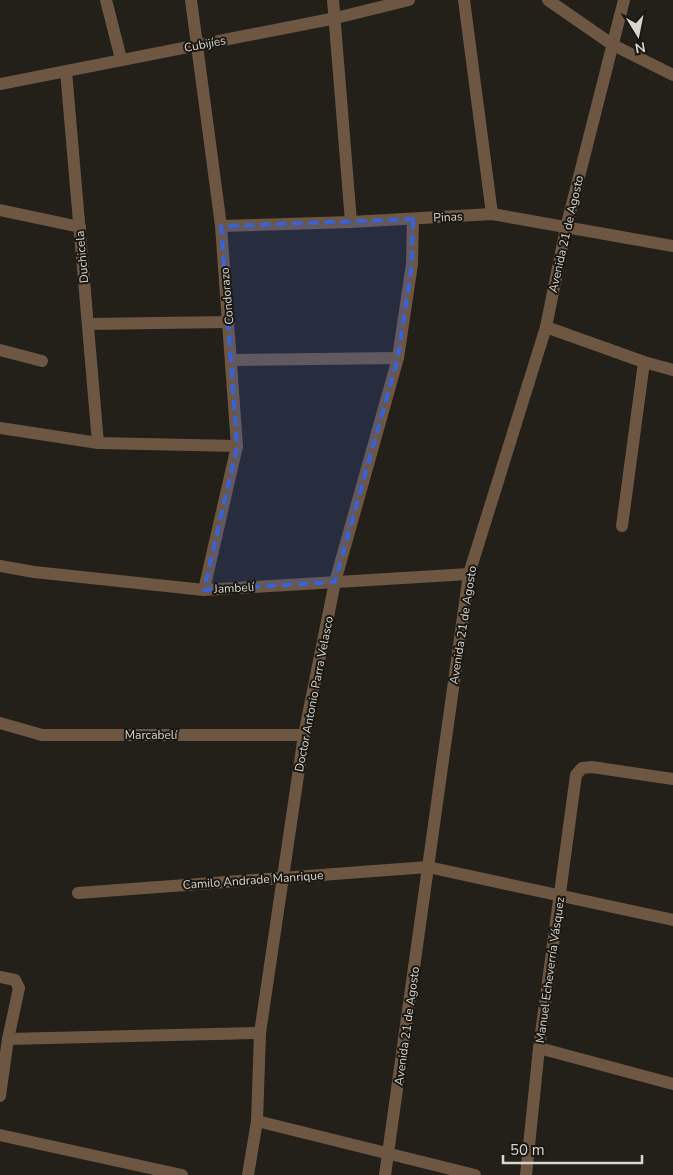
<svg xmlns="http://www.w3.org/2000/svg" width="673" height="1175" viewBox="0 0 673 1175" font-family="'Nunito Sans',sans-serif">
<rect width="100%" height="100%" fill="#232019"/>
<g fill="none" stroke-linecap="round" stroke-linejoin="round">
<g stroke="#6d5642" stroke-width="12">
<path d="M106 0 121 59"/>
<path d="M191 0 221 226 237 446 204 590"/>
<path d="M333 0 351 222"/>
<path d="M464 0 492 214"/>
<path d="M548 0 613 45 673 75"/>
<path d="M66 71 98 443"/>
<path d="M0 84 336 18 409 0"/>
<path d="M0 210 80 227"/>
<path d="M221 226 351 222 492 214 673 246"/>
<path d="M88 324 229 322"/>
<path d="M546 327 644 362 673 370"/>
<path d="M0 350 42 361"/>
<path d="M232 360 398 358"/>
<path d="M0 428 98 443 237 446"/>
<path d="M622 526 644 362"/>
<path d="M0 566 34 572 204 590 469 574"/>
<path d="M0 723 42 735H304"/>
<path d="M78 893 428 867 673 920"/>
<path d="M0 977 15 980 19 988 8 1039 0 1096"/>
<path d="M8 1039 260 1033"/>
<path d="M539 1048 673 1084"/>
<path d="M257 1121 475 1175"/>
<path d="M0 1135 182 1175"/>
<path d="M248 1175 257 1121 260 1033 304 735 335 582 398 358 412 264 413 219"/>
<path d="M385 1175 469 574 546 327 566 228 624 0"/>
<path d="M526 1175 539 1048 576 775 582 768 592 767 673 779"/>
</g>
</g>
<path fill="#3962d7" fill-opacity="0.2" stroke="#3962d7" stroke-width="4" stroke-dasharray="10 6" stroke-linejoin="round" d="M413 219 412 264 398 358 335 582 204 590 237 446 221 226Z"/>
<g text-anchor="middle" stroke-width="4" stroke-linejoin="round" paint-order="stroke">
<g font-size="12" fill="#d8d6d1" stroke="#1a1710">
<text transform="translate(205 44) rotate(-11)" y="4">Cubijíes</text>
<text transform="translate(448 217) rotate(-3)" y="4">Pinas</text>
<text transform="translate(566 234) rotate(-77)" y="4">Avenida 21 de Agosto</text>
<text transform="translate(82 257) rotate(-95)" y="4">Duchicela</text>
<text transform="translate(227 296) rotate(-95)" y="4">Condorazo</text>
<text transform="translate(234 588) rotate(-3)" y="4">Jambelí</text>
<text transform="translate(463 625) rotate(-81)" y="4">Avenida 21 de Agosto</text>
<text transform="translate(314 694) rotate(-79)" y="4">Doctor Antonio Parra Velasco</text>
<text x="151" y="739">Marcabelí</text>
<text transform="translate(253 880) rotate(-4)" y="4">Camilo Andrade Manrique</text>
<text transform="translate(550 970) rotate(-82)" y="4">Manuel Echeverría Vásquez</text>
<text transform="translate(407 1026) rotate(-82)" y="4">Avenida 21 de Agosto</text>
</g>
</g>
<g transform="translate(638 35) rotate(170)" stroke="#1a1710" stroke-width="4" paint-order="stroke">
<path d="M0-4L9 19L0 12L-9 19Z" fill="#d8d6d1"/>
<text y="-8" font-size="14" font-weight="bold" text-anchor="middle" fill="#d8d6d1">N</text>
</g>
<path d="M503 1155v8h139v-8" fill="none" stroke="#d8d6d1" stroke-width="2.5"/>
<text x="510" y="1155" font-size="15" fill="#d8d6d1" stroke="#1a1710" stroke-width="4" paint-order="stroke">50 m</text>
</svg>
